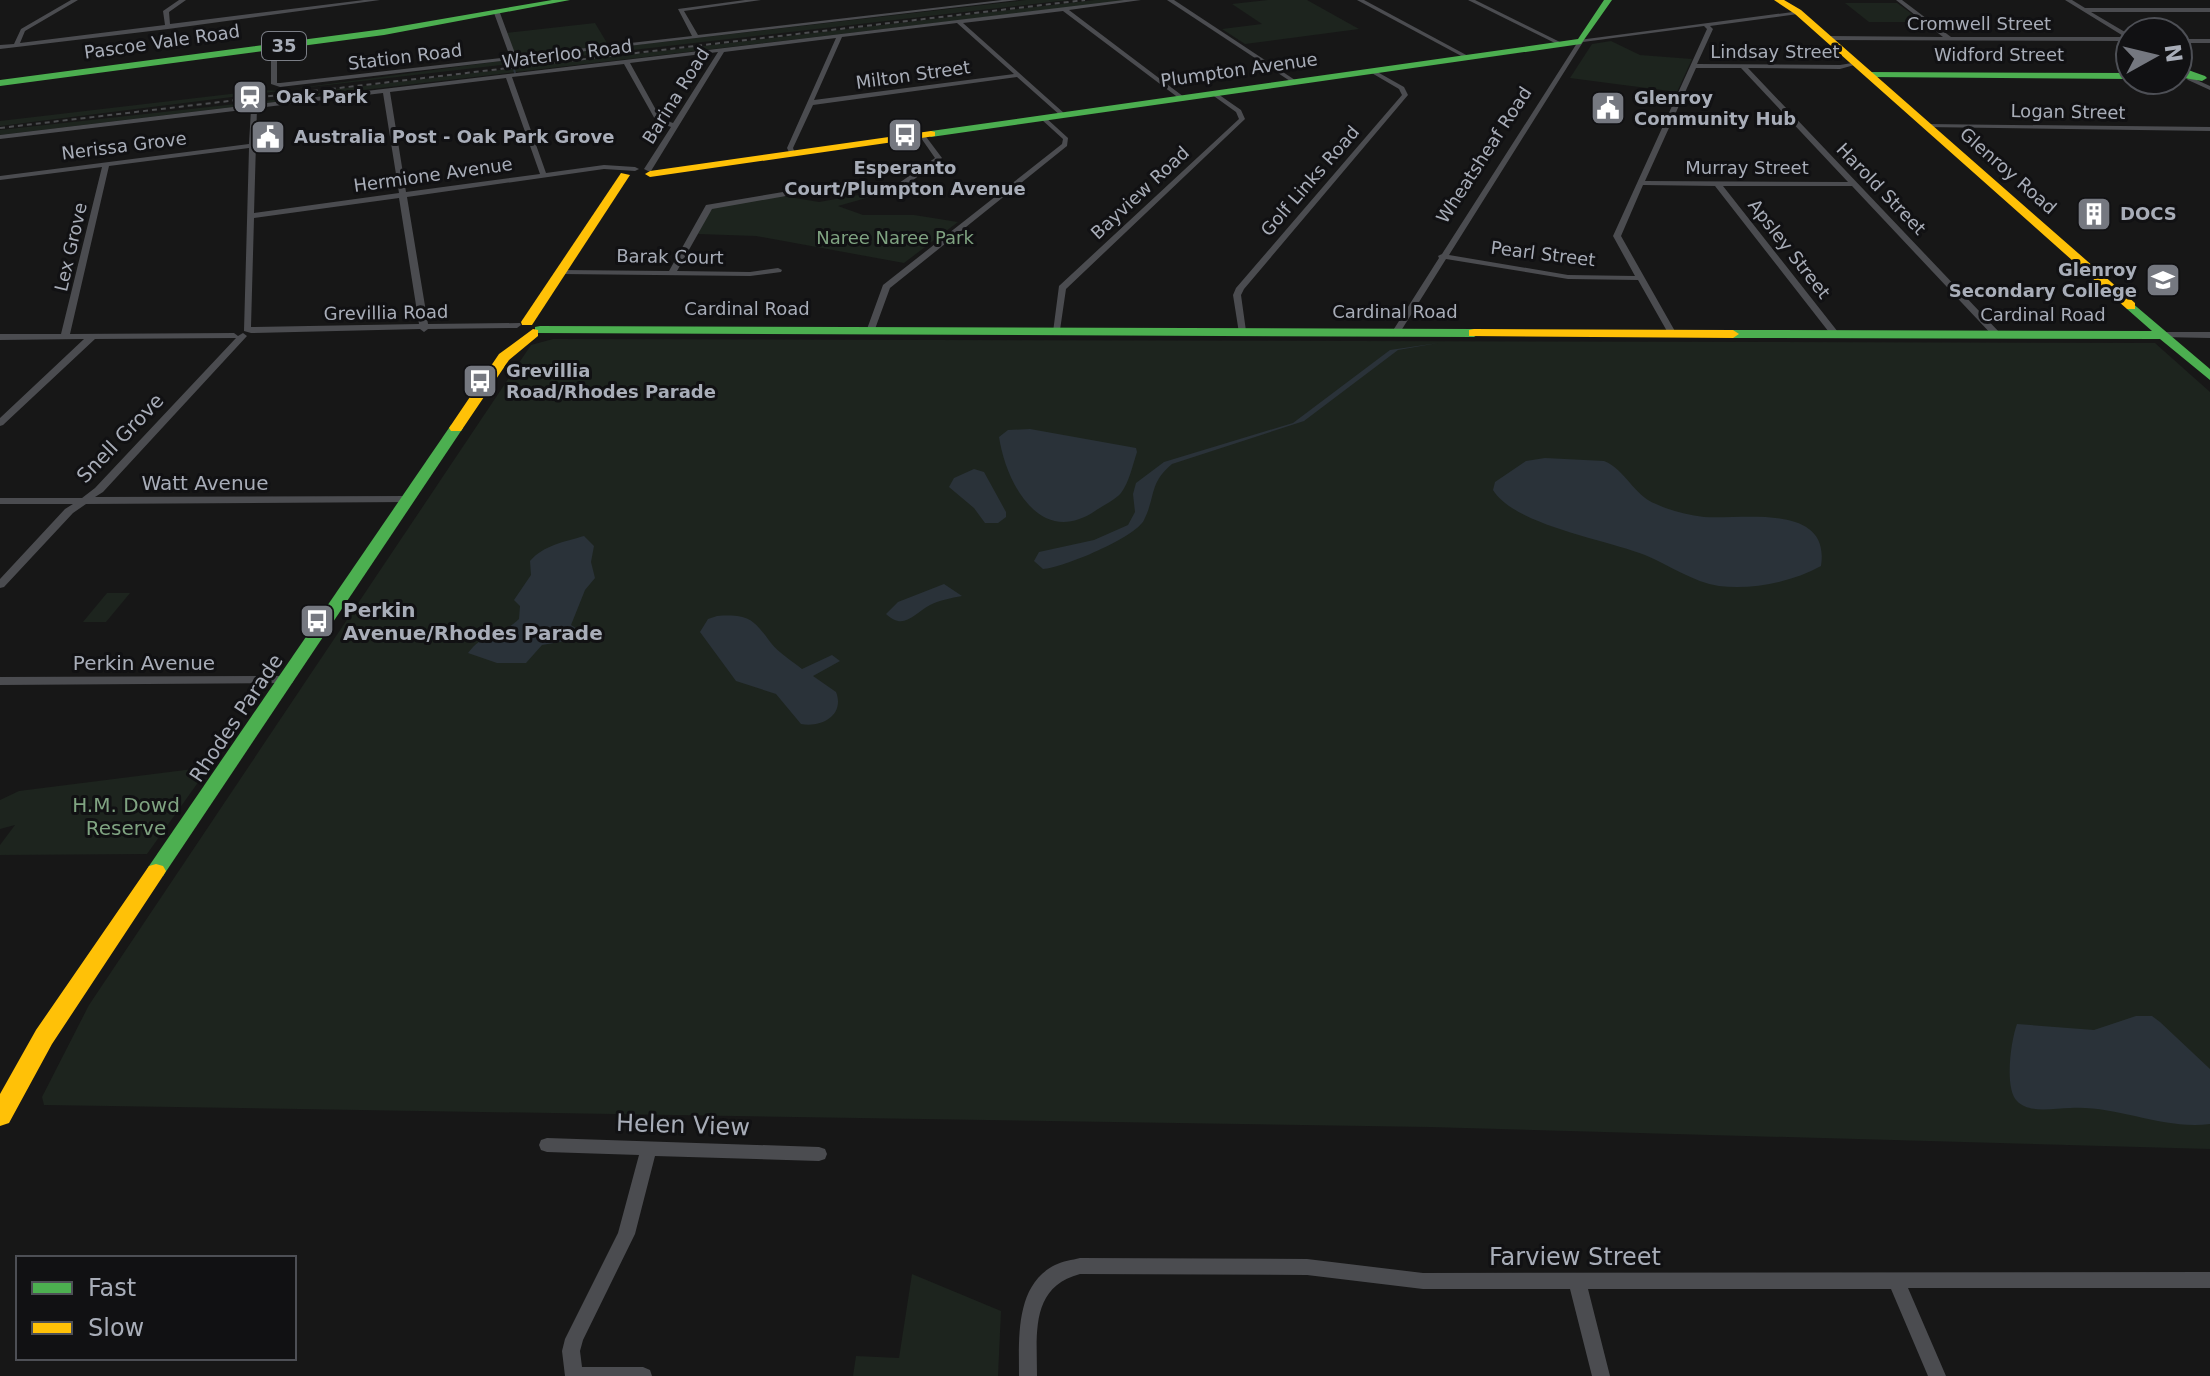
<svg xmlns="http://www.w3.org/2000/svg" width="2210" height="1376" viewBox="0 0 2210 1376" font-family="'DejaVu Sans',sans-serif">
<rect width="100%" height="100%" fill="#171717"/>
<g fill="#1d241e">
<path d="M1026 0H1069L284 90 516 59 505 33 595 23 610 48Z"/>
<path d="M1095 0H1130L295 98 339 89Z"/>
<path d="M1268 0H1307L1359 29 1245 44 1222 29 1262 24 1232 4Z"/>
<path d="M1845 3H1897L1923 22H1869Z"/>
<path d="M1611 41 1640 55 1692 59 1677 92 1570 78 1592 44Z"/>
<path d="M264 90 279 91 0 126V121Z"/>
<path d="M291 98V100L0 135V130Z"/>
<path d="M875 192 877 195 838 206 863 215H914L958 222 904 263 756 236 698 234 710 209 715 207 783 196 819 202Z"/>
<path d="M553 339 2155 343 2210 392V1149L1429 1127 44 1105 42 1097 89 1005 531 345Z"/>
<path d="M107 593H130L106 622H83Z"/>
<path d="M209 767 147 854 0 855V845L15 825 0 829V800L19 791Z"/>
<path d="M912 1274 1001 1311 998 1376H853L856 1356 899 1358Z"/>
</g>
<g fill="#2a3239">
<path d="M1438 343 1398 350 1304 421 1172 464C1149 483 1156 496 1144 520 1136 537 1063 568 1043 569L1034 561 1039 552 1094 540 1128 525 1135 512 1133 494 1136 483 1164 462 1293 423 1390 350Z"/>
<path d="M1030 429 1136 448 1137 452C1133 464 1129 483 1121 493 1115 500 1102 506 1095 511 1040 548 1006 483 999 437L1008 430Z"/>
<path d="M1545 458 1604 461C1626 470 1633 495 1656 504 1671 511 1687 515 1704 517 1742 520 1831 502 1821 566 1792 582 1753 590 1719 586 1693 582 1669 565 1645 555 1607 540 1514 525 1493 490L1495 482 1526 461Z"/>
<path d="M974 469 984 472 1006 512V517L998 523H985L974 508 949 487 954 478Z"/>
<path d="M584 536 594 546 591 562 595 578 585 590 571 625 585 634 583 638 542 645 526 663H497L468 653C485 630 502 636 519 619L520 606 514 600 531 575 530 561C544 545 564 542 584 536Z"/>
<path d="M944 584 962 596C951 598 940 600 930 605 913 614 904 631 886 614L898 602Z"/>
<path d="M717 616C749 614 753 619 771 643 779 653 792 661 802 669L832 655 840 661 813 676 836 692C845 715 822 728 801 724L776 694 736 681 700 632 708 619Z"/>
<path d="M2136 1016H2152L2160 1022 2210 1069V1124C2162 1130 2117 1105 2070 1108 2054 1108 2029 1114 2017 1101 2004 1088 2011 1040 2017 1024L2094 1030Z"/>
</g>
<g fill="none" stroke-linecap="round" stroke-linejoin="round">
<g stroke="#2a3239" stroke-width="2">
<path d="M511 60 513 65"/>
<path d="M514 69 515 73"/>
</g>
<g fill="#4b4c50" fill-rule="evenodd">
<path d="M71 0H78L25 31 20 43 165 25 163 11 179 0H186L169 12 170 24 364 0H380L168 29 0 49V45L14 44 21 29Z"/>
<path d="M745 0H761L684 11 698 35 1002 0H1019L280 87 271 84V48L274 46 277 48V83H280L510 57 494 13 497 11 500 13 516 56 692 36 678 9Z"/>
<path d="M1124 0H1141L1069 10 1184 97V99H1180L1063 11 963 23 1065 114V116H1061L1017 77 813 105 793 148 795 153 792 155 790 154 787 148 836 38 724 52 651 171H648L644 169 671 127 656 121 624 64 512 77 546 173 604 165 635 167 639 169 635 171 604 169 407 197 428 324 520 323 521 325 517 328 428 329 424 332 420 329 251 333 244 331 249 148 109 166 70 334 234 333 238 336 243 333 247 336 103 492 95 497 409 496 414 499 409 502 86 504 73 513 4 587 0 588V579L65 509 73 504H0V498H82L95 488 236 338 95 339 3 425 0 426V418L84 339 0 340V334H61L102 167 0 180V176L249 144 251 109 0 139V135ZM957 23 1014 74 814 100 842 37ZM718 52 673 123 661 119 630 63ZM506 78 540 174 406 192 390 92ZM383 93 399 193 254 213 257 108ZM399 198 419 324 251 327 254 218Z"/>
<path d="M1167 0H1174L1298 82 1293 83Z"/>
<path d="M1357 0H1364L1470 57 1465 58Z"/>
<path d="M1468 0H1475L1564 44 1559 45Z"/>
<path d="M1896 0H1902L1951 37H2125L2065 0H2072L2085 8H2210V12H2091L2130 35V41L1828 40 1825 38 1828 36 1943 37Z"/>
<path d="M1800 11 1798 14 1710 26 1713 29 1697 64 1840 65 1858 62V64L1840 69 1748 68 2000 333V337H1994L1852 186H1723L1838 332V336H1832L1715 186 1643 185 1621 236 1676 333 1675 335 1668 333 1638 280 1568 279 1446 259 1399 334H1393L1392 332 1439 258 1438 256 1442 254 1579 40ZM1704 26 1707 29 1613 236 1635 276 1568 275 1449 255 1583 42ZM1696 68H1741L1848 182 1645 181Z"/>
<rect x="2178" y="39" width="32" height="4"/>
<path d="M2178 65 2193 72 2194 73 2191 75 2178 69Z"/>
<path d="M1372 69 1404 87 1408 95 1244 289 1241 295 1246 331 1239 333 1233 295 1236 288 1402 95 1399 89 1370 72Z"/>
<path d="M2190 77 2210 86V90L2188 80 2187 79Z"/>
<path d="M1211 92H1215L1241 110 1245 119 1066 289 1060 330 1053 332 1059 286 1239 119 1236 112 1211 94Z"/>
<path d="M1041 117H1045L1068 138 1067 146 890 288 875 329 868 331 867 329 883 285 1062 144 1063 139 1041 119Z"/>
<path d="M1926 124 2210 127V131L1924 127 1923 126Z"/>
<path d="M920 134H924L942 158 895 194H889V190L935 158 919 135Z"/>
<path d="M783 192 787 194 786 196 712 209 677 271 750 272 778 268 782 270 781 272 750 276 561 274 557 272 561 270 669 271 706 205Z"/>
<path d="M2164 332H2210V338L2161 337V333Z"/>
<path d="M288 676 292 677 294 680 292 683 0 685V677Z"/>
<path d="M547 1138 819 1147 825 1149 827 1154 825 1159 819 1161 655 1156 635 1234 583 1340 580 1351 582 1367H643L650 1370 652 1376H565L562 1351 565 1339 618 1233 639 1155 547 1152 541 1150 539 1145 541 1140Z"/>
<path d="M1080 1258 1307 1259 1423 1273 2210 1272V1288H1908L1946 1376H1928L1891 1289H1588L1610 1376H1592L1570 1289H1423L1307 1275 1080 1274C1030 1287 1037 1334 1037 1376H1019C1019 1338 1015 1285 1055 1265 1063 1261 1072 1260 1080 1258Z"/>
</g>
<g fill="#4caf50" fill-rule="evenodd">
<path d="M552 0H570L384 35 0 86V80L384 29Z"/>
<path d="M1604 0H1612L1581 44 931 137 926 134 931 131 1578 39Z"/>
<path d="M2188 70 2205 76 2207 78 2202 81 2178 77V73Z"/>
<path d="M1865 72 2130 73V79L1868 77Z"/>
<path d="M2131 302 2210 369V380L2160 339 1733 338 1727 334 1733 330 2152 331 2127 309V303Z"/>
<path d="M540 326 1474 329 1480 333 1474 337 535 333V327Z"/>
<path d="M456 424 463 428 163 876H149L146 871 149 866 451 425Z"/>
</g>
<g fill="#ffc107" fill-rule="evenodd">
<path d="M1774 0H1784L1801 10 2135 303V309H2127L1795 14Z"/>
<path d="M931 131 935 132V136L650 177 645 174 650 171Z"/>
<path d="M621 173 630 175 532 325H522L521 322Z"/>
<path d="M533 329 538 330V336L509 360 461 431H451L449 428 499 354Z"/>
<path d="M1474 329 1733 330 1739 334 1733 338 1469 336V330Z"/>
<path d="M156 864 163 866 166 871 163 876 52 1044 9 1123 0 1126V1094L36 1030 149 866Z"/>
</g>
<path stroke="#4b4c4f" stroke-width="2" stroke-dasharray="5 4" stroke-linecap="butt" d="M0 128 1085 0"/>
</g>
<defs>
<g id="station-square" transform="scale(1.8)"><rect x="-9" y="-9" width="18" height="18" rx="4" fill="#757880" stroke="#111113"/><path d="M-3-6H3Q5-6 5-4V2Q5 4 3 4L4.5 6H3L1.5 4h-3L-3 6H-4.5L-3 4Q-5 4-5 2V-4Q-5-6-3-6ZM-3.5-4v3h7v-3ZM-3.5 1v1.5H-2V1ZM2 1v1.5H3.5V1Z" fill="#fff"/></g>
<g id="civic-square" transform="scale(1.8)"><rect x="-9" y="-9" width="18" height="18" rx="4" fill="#757880" stroke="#111113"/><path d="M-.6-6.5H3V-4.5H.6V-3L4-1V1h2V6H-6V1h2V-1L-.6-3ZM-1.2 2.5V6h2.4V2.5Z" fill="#fff"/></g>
<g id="bus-square" transform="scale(1.8)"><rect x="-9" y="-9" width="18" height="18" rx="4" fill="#757880" stroke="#111113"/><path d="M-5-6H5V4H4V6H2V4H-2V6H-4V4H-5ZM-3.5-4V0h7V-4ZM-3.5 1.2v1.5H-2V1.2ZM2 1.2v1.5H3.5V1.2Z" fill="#fff"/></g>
<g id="building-square" transform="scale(1.8)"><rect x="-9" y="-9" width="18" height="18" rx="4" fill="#757880" stroke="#111113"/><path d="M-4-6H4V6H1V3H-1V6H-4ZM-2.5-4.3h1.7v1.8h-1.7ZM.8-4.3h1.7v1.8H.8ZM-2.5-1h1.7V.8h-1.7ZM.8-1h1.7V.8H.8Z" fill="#fff"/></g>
<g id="school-square" transform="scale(1.8)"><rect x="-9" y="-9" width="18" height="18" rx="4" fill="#757880" stroke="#111113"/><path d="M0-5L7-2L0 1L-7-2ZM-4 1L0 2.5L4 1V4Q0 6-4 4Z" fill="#fff"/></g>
</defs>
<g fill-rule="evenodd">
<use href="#station-square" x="250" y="97"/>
<use href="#civic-square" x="1608" y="108"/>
<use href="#bus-square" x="905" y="135"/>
<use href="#civic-square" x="268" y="137"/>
<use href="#building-square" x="2094" y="214"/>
<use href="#school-square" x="2163" y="280"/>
<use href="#bus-square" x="480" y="381"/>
<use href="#bus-square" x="317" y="621"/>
</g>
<g text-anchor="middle" stroke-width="6" stroke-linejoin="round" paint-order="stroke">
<g font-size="18" fill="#a8adb8" stroke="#111113">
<text x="1979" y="30">Cromwell Street</text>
<text transform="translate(162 42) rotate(-8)" y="6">Pascoe Vale Road</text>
<text x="1775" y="58">Lindsay Street</text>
<text transform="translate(567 54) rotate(-7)" y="6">Waterloo Road</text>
<text x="1999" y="61">Widford Street</text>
<text transform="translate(405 57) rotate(-7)" y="6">Station Road</text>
<text transform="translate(1239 70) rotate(-8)" y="6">Plumpton Avenue</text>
<text transform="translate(913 75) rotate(-8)" y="6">Milton Street</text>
<text transform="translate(676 96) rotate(-58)" y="6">Barina Road</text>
<text transform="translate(2068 112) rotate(1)" y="6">Logan Street</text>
<text transform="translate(124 146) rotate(-7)" y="6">Nerissa Grove</text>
<text transform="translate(1484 155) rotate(-57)" y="6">Wheatsheaf Road</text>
<text x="1747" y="174">Murray Street</text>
<text transform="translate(2008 171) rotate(41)" y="6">Glenroy Road</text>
<text transform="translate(433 175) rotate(-8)" y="6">Hermione Avenue</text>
<text transform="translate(1310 181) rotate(-49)" y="6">Golf Links Road</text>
<text transform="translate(1881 189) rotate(46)" y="6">Harold Street</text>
<text transform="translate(1140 193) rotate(-43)" y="6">Bayview Road</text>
<text transform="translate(71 247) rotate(-77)" y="6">Lex Grove</text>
<text transform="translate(1789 249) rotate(52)" y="6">Apsley Street</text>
<text transform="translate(1543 254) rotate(7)" y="6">Pearl Street</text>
<text transform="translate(670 257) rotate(1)" y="6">Barak Court</text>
<text x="747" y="315">Cardinal Road</text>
<text x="1395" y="318">Cardinal Road</text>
<text transform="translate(386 313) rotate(-1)" y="6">Grevillia Road</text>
<text x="2043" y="321">Cardinal Road</text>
</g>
<rect fill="#111113" stroke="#7b7e86" stroke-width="2" x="262" y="32" width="44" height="28" rx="6"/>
<g font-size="18" font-weight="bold" fill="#a8adb8">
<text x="284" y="52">35</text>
</g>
<g font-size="18" font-weight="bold" fill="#a8adb8" stroke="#111113" text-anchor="start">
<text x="276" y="103">Oak Park</text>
<text x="1634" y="104">Glenroy<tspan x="1634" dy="21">Community Hub</tspan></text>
<text x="294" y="143">Australia Post - Oak Park Grove</text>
<text x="905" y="174" text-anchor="middle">Esperanto<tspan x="905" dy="21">Court/Plumpton Avenue</tspan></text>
<text x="2120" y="220">DOCS</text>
<text x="2137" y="276" text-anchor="end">Glenroy<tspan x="2137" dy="21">Secondary College</tspan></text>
<text x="506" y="377">Grevillia<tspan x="506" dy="21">Road/Rhodes Parade</tspan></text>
</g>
<g font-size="18" fill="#7fa381" stroke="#111113">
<text x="895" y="244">Naree Naree Park</text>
</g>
<g font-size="20" fill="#a8adb8" stroke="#111113">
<text transform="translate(120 438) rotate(-46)" y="7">Snell Grove</text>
<text x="205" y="490">Watt Avenue</text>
<text x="144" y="670">Perkin Avenue</text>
<text transform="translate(236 718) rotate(-56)" y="7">Rhodes Parade</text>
</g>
<g font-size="20" font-weight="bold" fill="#a8adb8" stroke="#111113" text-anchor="start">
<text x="343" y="617">Perkin<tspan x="343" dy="23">Avenue/Rhodes Parade</tspan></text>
</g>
<g font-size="20" fill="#7fa381" stroke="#111113">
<text x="126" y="812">H.M. Dowd<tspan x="126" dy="23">Reserve</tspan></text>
</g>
<g font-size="24" fill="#a8adb8" stroke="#111113">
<text transform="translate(683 1125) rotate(2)" y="8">Helen View</text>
<text x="1575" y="1265">Farview Street</text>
</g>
</g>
<rect x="16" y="1256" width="280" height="104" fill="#111113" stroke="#4d4f55" stroke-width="2"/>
<rect x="32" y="1282" width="40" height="12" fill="#4caf50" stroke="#4d4f55" stroke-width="2"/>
<text x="88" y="1296" font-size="24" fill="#a8adb8">Fast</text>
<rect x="32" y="1322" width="40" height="12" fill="#ffc107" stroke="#4d4f55" stroke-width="2"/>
<text x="88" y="1336" font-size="24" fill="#a8adb8">Slow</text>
<g transform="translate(2154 56) rotate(82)"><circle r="38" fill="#111113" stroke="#4d4f55" stroke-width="2"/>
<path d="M0-6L14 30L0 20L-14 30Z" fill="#757880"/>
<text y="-12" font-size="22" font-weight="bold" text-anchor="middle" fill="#a8adb8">N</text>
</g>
</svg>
